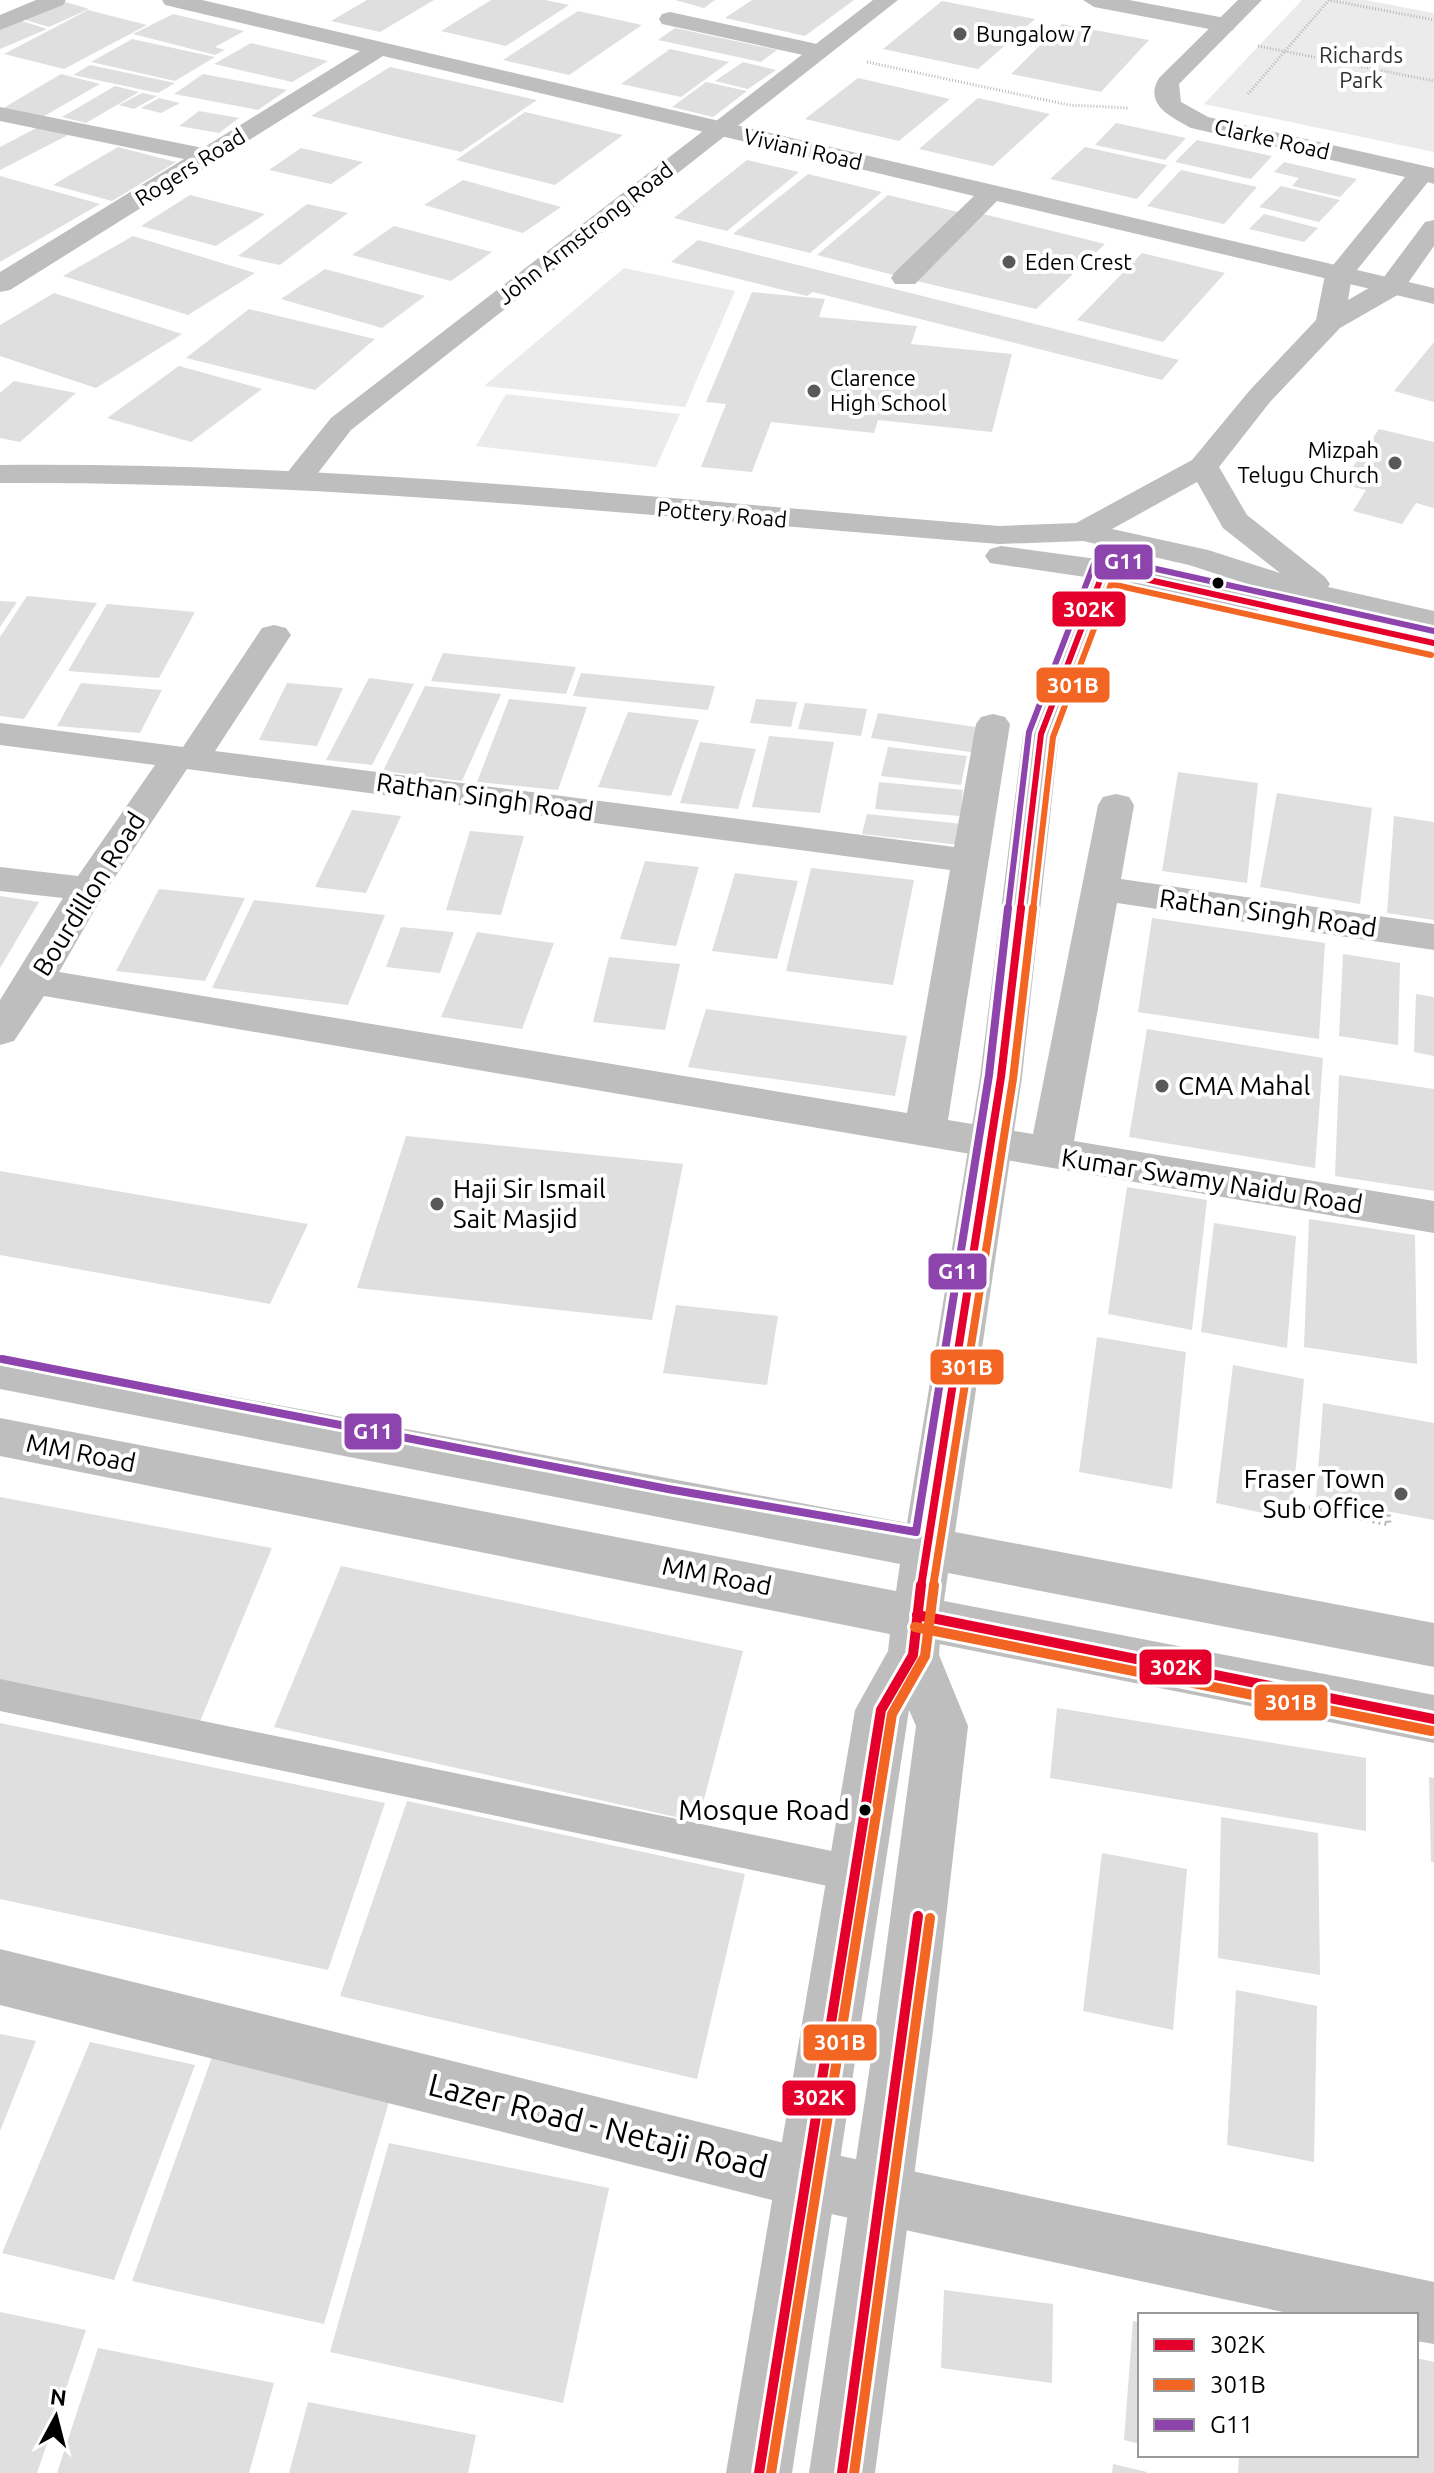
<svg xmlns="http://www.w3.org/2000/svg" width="1434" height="2473" viewBox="0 0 1434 2473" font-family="Ubuntu,sans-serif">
<rect width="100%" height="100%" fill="#fff"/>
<g fill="#ebebeb">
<path d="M1302 0H1365L1434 13V152L1204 104Z"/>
<path d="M624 268 735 291 685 407 484 386Z"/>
<path d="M506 394 680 414 656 467 476 446Z"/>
</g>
<g fill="#dfdfdf">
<path d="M367 0H434L380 32 331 21Z"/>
<path d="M491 0H545L569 5 506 46 441 31Z"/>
<path d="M675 0H715L704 8Z"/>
<path d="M752 0H854L805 36 725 18Z"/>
<path d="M62 1 89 9 49 27 22 19Z"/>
<path d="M942 1 1035 19 978 69 883 49Z"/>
<path d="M88 10 147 25 64 69 4 54Z"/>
<path d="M578 11 642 25 569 75 503 60Z"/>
<path d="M173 14 244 31 215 47 225 50 215 55 133 34Z"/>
<path d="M19 20 47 29 0 49V29Z"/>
<path d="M1062 24 1149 40 1101 92 1011 74Z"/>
<path d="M675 28 777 50 761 62 658 40Z"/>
<path d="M132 39 215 57 175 81 91 62Z"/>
<path d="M251 43 328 61 292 82 214 64Z"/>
<path d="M670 49 729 62 681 97 621 84Z"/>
<path d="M743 62 776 70 748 89 715 81Z"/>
<path d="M90 65 175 83 158 93 73 75Z"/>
<path d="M390 67 537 100 461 152 311 116Z"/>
<path d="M61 74 100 84 39 119 0 110Z"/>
<path d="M203 74 287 90 258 110 174 94Z"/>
<path d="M858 78 950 99 899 141 805 119Z"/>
<path d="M706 82 747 91 713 117 672 107Z"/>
<path d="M115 86 139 92 86 123 62 117Z"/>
<path d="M142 93 157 96 134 109 119 105Z"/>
<path d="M159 98 180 103 161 113 141 108Z"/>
<path d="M978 98 1050 114 993 166 919 149Z"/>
<path d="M199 111 239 118 219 133 179 126Z"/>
<path d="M525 112 623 135 555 185 456 160Z"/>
<path d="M1116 123 1186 138 1165 160 1095 145Z"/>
<path d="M38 127 68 135 0 170V147Z"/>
<path d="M1197 140 1211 143 1272 156 1251 179 1175 162Z"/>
<path d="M118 147 176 162 112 201 53 185Z"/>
<path d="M1085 147 1167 165 1137 199 1050 179Z"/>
<path d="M301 148 363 162 331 184 269 170Z"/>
<path d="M747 160 799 172 727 231 674 218Z"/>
<path d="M1284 162 1357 179 1340 197 1292 186 1299 178 1274 172Z"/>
<path d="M1181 170 1257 187 1224 224 1147 206Z"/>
<path d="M808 174 882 192 810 253 733 234Z"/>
<path d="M0 176 100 204 0 262Z"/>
<path d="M463 180 561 207 523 233 424 205Z"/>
<path d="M1281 186 1340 200 1319 222 1259 207Z"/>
<path d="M190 195 265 214 216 246 141 226Z"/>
<path d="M888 195 966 214 897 276 817 255Z"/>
<path d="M307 204 348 213 280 265 238 256Z"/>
<path d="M983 214 1105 244 1036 309 912 280Z"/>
<path d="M1264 214 1318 228 1304 242 1249 229Z"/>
<path d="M394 226 492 252 451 281 352 255Z"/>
<path d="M133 236 255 273 188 315 63 276Z"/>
<path d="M698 240 1179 360 1162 380 813 292 807 296 671 262Z"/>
<path d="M1142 253 1225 273 1163 342 1077 320Z"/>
<path d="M325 269 425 296 382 328 281 299Z"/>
<path d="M752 292 825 299 819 317 917 326 911 344 1012 354 992 432 878 420 874 433 771 422 752 472 701 467 726 404 706 402Z"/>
<path d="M54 293 182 334 96 388 0 356V325Z"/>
<path d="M249 309 375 339 315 390 186 358Z"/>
<path d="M1434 342V402L1394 391Z"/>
<path d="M179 366 262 389 191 442 107 418Z"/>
<path d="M14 381 76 393 20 442 0 438V393Z"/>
<path d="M1379 429 1434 442V508L1416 503 1402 524 1353 511 1366 490 1341 484Z"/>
<path d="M27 596 97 603 24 719 0 716V637Z"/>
<path d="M0 601 17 602 0 627Z"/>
<path d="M107 604 195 612 159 678 68 671Z"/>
<path d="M443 653 576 667 566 694 431 681Z"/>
<path d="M581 673 715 686 708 710 573 696Z"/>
<path d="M369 678 414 684 372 765 326 760Z"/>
<path d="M81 683 162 690 140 733 57 726Z"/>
<path d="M287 683 343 688 317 746 259 740Z"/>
<path d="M425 686 501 694 462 781 383 771Z"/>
<path d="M509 699 587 707 558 790 477 782Z"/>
<path d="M756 699 797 702 791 727 750 723Z"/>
<path d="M805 703 867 709 861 736 798 729Z"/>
<path d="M628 712 699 720 671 796 598 787Z"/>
<path d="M878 713 983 728 977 753 871 738Z"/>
<path d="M769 736 834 742 820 813 752 807Z"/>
<path d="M700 742 756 749 738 809 680 803Z"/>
<path d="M888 747 967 756 961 785 881 776Z"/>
<path d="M1178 772 1258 783 1247 883 1162 871Z"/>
<path d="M879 782 963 790 960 816 875 809Z"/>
<path d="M1277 793 1372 808 1360 904 1260 887Z"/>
<path d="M352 810 401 816 366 893 315 887Z"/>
<path d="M867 814 963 824 960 845 862 834Z"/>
<path d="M1394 816 1434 822V920L1387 913Z"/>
<path d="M470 831 524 836 501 915 446 910Z"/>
<path d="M645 861 699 867 676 946 620 939Z"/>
<path d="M811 868 914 880 893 985 786 971Z"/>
<path d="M735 873 798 881 777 959 712 951Z"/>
<path d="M159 889 245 898 205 981 116 971Z"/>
<path d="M0 896 39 902 0 968Z"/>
<path d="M254 900 385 915 348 1005 212 988Z"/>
<path d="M1152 918 1325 943 1319 1039 1138 1012Z"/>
<path d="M401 927 454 932 440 973 386 967Z"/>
<path d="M477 932 554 943 522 1029 441 1017Z"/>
<path d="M1343 954 1400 963 1398 1045 1339 1036Z"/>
<path d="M609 957 680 964 665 1030 593 1022Z"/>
<path d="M1416 994 1434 997V1056L1414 1052Z"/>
<path d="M706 1009 907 1036 895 1096 688 1067Z"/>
<path d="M1147 1029 1323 1058 1315 1168 1129 1137Z"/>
<path d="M1339 1075 1434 1089V1191L1335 1176Z"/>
<path d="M406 1136 683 1164 652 1320 357 1288Z"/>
<path d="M0 1171 308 1224 270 1304 0 1255Z"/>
<path d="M1127 1187 1207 1200 1192 1330 1108 1314Z"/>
<path d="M1309 1219 1415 1235 1417 1364 1304 1347Z"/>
<path d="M1214 1223 1296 1236 1287 1348 1201 1332Z"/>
<path d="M676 1305 778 1316 767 1385 663 1373Z"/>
<path d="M1097 1337 1186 1352 1172 1489 1079 1472Z"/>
<path d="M1233 1365 1304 1379 1291 1519 1216 1503Z"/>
<path d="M1323 1403 1434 1423V1520L1316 1498Z"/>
<path d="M0 1497 272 1548 196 1731 0 1691Z"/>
<path d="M341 1566 743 1651 698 1822 274 1727Z"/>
<path d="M1057 1708 1366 1758V1831L1050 1778Z"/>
<path d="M0 1723 385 1803 328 1970 0 1899Z"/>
<path d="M1429 1777 1434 1778V1862H1431Z"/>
<path d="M407 1801 745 1874 697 2079 340 1996Z"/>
<path d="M1221 1817 1318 1833 1320 1975 1218 1958Z"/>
<path d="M1102 1853 1187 1869 1173 2030 1083 2011Z"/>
<path d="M1236 1990 1317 2006 1314 2162 1227 2145Z"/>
<path d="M0 2034 36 2041 0 2131Z"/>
<path d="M90 2042 195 2065 114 2280 2 2253Z"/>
<path d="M212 2057 391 2095 324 2324 132 2281Z"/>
<path d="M389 2143 609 2188 563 2403 330 2352Z"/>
<path d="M944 2290 1053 2304 1052 2383 941 2368Z"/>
<path d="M0 2312 86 2330 37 2473H0Z"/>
<path d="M1133 2321 1140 2322V2444L1124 2440Z"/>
<path d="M98 2348 274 2383 249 2473H57Z"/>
<path d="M1416 2358 1434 2362V2473H1238L1239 2455H1416Z"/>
<path d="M308 2402 476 2435 468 2473H289Z"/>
<path d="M1113 2464 1147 2472V2473H1112Z"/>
</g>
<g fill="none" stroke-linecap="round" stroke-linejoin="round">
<g stroke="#b9b9b9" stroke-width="3" stroke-dasharray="1 2" stroke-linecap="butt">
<path d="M1258 46 1434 81"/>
<path d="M867 62 1069 105 1128 108"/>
<path d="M1248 94 1329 0 1434 20"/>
</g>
<path stroke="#b9b9b9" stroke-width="5" stroke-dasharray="2 4" stroke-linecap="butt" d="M1308 1508 1389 1524 1388 1511"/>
<path fill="#bebebe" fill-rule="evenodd" d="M0 1679 856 1856 869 1861 875 1874 869 1887 856 1892 0 1711Z"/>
<g fill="#bebebe" fill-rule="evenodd">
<path d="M36 0H66L63 5 0 30V15Z"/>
<path d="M162 0H202L1434 288V304L997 201 915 284H895L891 278 895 272 974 196 383 56 10 290 0 292V272L184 159 0 121V107L203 148 360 51 165 5Z"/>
<path d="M670 12 817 44 825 46 829 51 825 56 817 58 662 24 659 19 662 14Z"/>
<path d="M274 625 286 628 291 635 215 751 954 847 976 724 981 717 993 714 1005 717 1010 724 948 1120 1033 1134 1098 805 1103 797 1116 794 1129 797 1134 805 1121 879 1434 924V950L1117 903 1074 1141 1434 1201V1233L44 996 14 1041 0 1045V1000L63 898 0 891V867L78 876 155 765 0 745V723L183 747 262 628ZM187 769 950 870 907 1113 59 972 105 892Z"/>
<path d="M0 1949 808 2149 1434 2282V2344L1416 2341V2315H1297L808 2209 0 2005Z"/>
</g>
<g fill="#bebebe" fill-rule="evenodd">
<path d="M873 0H898L351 430 308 486 297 488 286 486 282 479 331 418Z"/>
<path d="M1083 0H1129L1225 18 1233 20 1236 25 1233 30 1225 32 1094 7Z"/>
<path d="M917 1593 935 1599 942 1615 939 1655 968 1726 932 2039 875 2473H809L874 2039 916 1726 909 1710 792 2473H726L855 1710 888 1651 892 1615 899 1599Z"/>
</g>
<g fill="#bebebe" fill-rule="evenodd">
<path d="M1238 0H1262L1179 84 1181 102 1208 117 1434 168V184L1428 182 1352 276 1348 300 1381 281 1425 222 1434 220V246L1401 293 1340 328 1270 402 1219 467 1247 515 1325 577 1330 584 1328 587 1434 611V631L1284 596 1189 565 1083 541 999 544C667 518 334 481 0 483V465C334 462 667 499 999 526L1076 523 1192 460 1250 390 1316 320 1325 275 1405 177 1191 128C1172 117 1143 105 1159 78ZM1197 482 1223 528 1280 573 1208 550 1112 529Z"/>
<path d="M1001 546 1104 560 1264 595 1268 602 1264 609 1252 612 1116 582 1059 734 1022 1077 955 1532 1434 1623V1667L948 1573 944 1601 1434 1695V1743L0 1456V1418L896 1591 900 1564 0 1389V1353L907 1523 980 1077 1023 734 1085 577 990 563 985 556 990 549Z"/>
</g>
<g stroke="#fff" stroke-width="11">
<path id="bus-1-far2" d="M1020 910 1041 734 1104 570 1434 643"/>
</g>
<g stroke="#fff" stroke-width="14">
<path id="bus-1-far1" d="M921 1587 1001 1077 1021 908"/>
</g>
<g stroke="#fff" stroke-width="16">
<g id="bus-1">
<path d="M917 1615 1434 1719"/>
<path d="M759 2473 881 1710 913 1655 921 1585"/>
<path d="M842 2473 918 1916"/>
</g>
</g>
<g stroke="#fff" stroke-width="11">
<path id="bus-2-far2" d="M1033 910 1053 737 1111 584 1431 655"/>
</g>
<g stroke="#fff" stroke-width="14">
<path id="bus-2-far1" d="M933 1587 1013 1079 1033 908"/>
</g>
<g stroke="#fff" stroke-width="16">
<g id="bus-2">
<path d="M915 1627 1432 1731"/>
<path d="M771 2473 892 1714 925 1656 934 1585"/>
<path d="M854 2473 930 1918"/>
</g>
</g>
<g stroke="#fff" stroke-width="11">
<path id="bus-3-far1" d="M1008 910 1029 732 1094 564 1107 558 1434 631"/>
</g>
<g stroke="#fff" stroke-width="14">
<path id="bus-3" d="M2 1359 668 1489 916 1532 989 1075 1008 908"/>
</g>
<use href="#bus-1-far2" stroke="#e4002b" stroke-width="6"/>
<use href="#bus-1-far1" stroke="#e4002b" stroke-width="8"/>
<use href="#bus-1" stroke="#e4002b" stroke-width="10"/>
<use href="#bus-2-far2" stroke="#f26522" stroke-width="6"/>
<use href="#bus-2-far1" stroke="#f26522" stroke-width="8"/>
<use href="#bus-2" stroke="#f26522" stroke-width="10"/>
<use href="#bus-3-far1" stroke="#8e44ad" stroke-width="6"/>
<use href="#bus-3" stroke="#8e44ad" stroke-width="8"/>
</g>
<g fill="#595959" stroke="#fff" stroke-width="3">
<circle cx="960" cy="34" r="8"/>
<circle cx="1009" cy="262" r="8"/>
<circle cx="814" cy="391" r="8"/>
<circle cx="1395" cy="463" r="8"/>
<circle cx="1162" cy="1086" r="8"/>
<circle cx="437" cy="1204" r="8"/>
<circle cx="1401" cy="1494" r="8"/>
</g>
<g fill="#000" stroke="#fff" stroke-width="3">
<circle cx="1218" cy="583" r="7"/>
<circle cx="865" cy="1810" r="7"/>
</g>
<g text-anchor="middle" stroke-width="8" stroke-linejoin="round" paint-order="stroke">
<g font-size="22" fill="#000" stroke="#fff" text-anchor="start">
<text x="976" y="42">Bungalow 7</text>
<text x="1025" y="270">Eden Crest</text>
<text x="830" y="386">Clarence<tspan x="830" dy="25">High School</tspan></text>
<text x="1379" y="458" text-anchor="end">Mizpah<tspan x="1379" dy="25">Telugu Church</tspan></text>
</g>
<g font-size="22" fill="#323232" stroke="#fff">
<text x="1361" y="63">Richards<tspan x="1361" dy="25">Park</tspan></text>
</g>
<g font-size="22" fill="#000" stroke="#fff">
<text transform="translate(1272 139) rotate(13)" y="8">Clarke Road</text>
<text transform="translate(803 149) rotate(13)" y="8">Viviani Road</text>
<text transform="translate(190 167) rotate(-32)" y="8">Rogers Road</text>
<text transform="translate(585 233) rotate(-38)" y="8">John Armstrong Road</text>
<text transform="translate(722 514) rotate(5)" y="8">Pottery Road</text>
</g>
<g font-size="26" fill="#000" stroke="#fff">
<text transform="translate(485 797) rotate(8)" y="9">Rathan Singh Road</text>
<text transform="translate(89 894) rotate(-58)" y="9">Bourdillon Road</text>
<text transform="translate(1268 913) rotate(8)" y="9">Rathan Singh Road</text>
<text transform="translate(1212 1181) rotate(9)" y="9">Kumar Swamy Naidu Road</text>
<text transform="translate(81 1453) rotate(11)" y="9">MM Road</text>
<text transform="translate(717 1576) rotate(11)" y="9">MM Road</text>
</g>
<g font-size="26" fill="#000" stroke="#fff" text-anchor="start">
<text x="1178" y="1095">CMA Mahal</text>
<text x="453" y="1198">Haji Sir Ismail<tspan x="453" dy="30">Sait Masjid</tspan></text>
<text x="1385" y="1488" text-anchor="end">Fraser Town<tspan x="1385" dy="30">Sub Office</tspan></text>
</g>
<g font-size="28" fill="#000" stroke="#fff" text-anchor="end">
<text x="850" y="1820">Mosque Road</text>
</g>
<g font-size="32" fill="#000" stroke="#fff">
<text transform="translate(598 2126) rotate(14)" y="11">Lazer Road - Netaji Road</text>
</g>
</g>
<g stroke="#fff" stroke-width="3">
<rect x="1093" y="543" width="61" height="38" rx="8" fill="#8e44ad"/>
<rect x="1051" y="590" width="76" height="38" rx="8" fill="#e4002b"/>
<rect x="1035" y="666" width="76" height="38" rx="8" fill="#f26522"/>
<rect x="927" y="1252" width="61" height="39" rx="8" fill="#8e44ad"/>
<rect x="929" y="1348" width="76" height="38" rx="8" fill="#f26522"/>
<rect x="343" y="1412" width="60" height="39" rx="8" fill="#8e44ad"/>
<rect x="1138" y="1648" width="75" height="38" rx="8" fill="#e4002b"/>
<rect x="1253" y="1683" width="76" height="39" rx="8" fill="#f26522"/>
<rect x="802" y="2023" width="76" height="39" rx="8" fill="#f26522"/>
<rect x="781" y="2079" width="76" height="38" rx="8" fill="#e4002b"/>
</g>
<g font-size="22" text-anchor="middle" font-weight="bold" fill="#fff">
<text x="1124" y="569">G11</text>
<text x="1089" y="617">302K</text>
<text x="1073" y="693">301B</text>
<text x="958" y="1279">G11</text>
<text x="967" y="1375">301B</text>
<text x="373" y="1439">G11</text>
<text x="1176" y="1675">302K</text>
<text x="1291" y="1710">301B</text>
<text x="840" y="2050">301B</text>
<text x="819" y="2105">302K</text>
</g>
<rect x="1138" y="2313" width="280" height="144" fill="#ffffff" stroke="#999999" stroke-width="2"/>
<rect x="1154" y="2339" width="40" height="12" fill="#e4002b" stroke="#999999" stroke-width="2"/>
<text x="1210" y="2353" font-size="24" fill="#000000">302K</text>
<rect x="1154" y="2379" width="40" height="12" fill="#f26522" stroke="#999999" stroke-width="2"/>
<text x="1210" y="2393" font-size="24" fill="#000000">301B</text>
<rect x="1154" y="2419" width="40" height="12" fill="#8e44ad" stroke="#999999" stroke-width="2"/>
<text x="1210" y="2433" font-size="24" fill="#000000">G11</text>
<g transform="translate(56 2417) rotate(7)" stroke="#ffffff" stroke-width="6" paint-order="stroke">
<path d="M0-6L14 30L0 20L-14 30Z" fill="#000000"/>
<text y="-12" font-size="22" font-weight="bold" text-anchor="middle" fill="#000000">N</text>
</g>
</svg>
